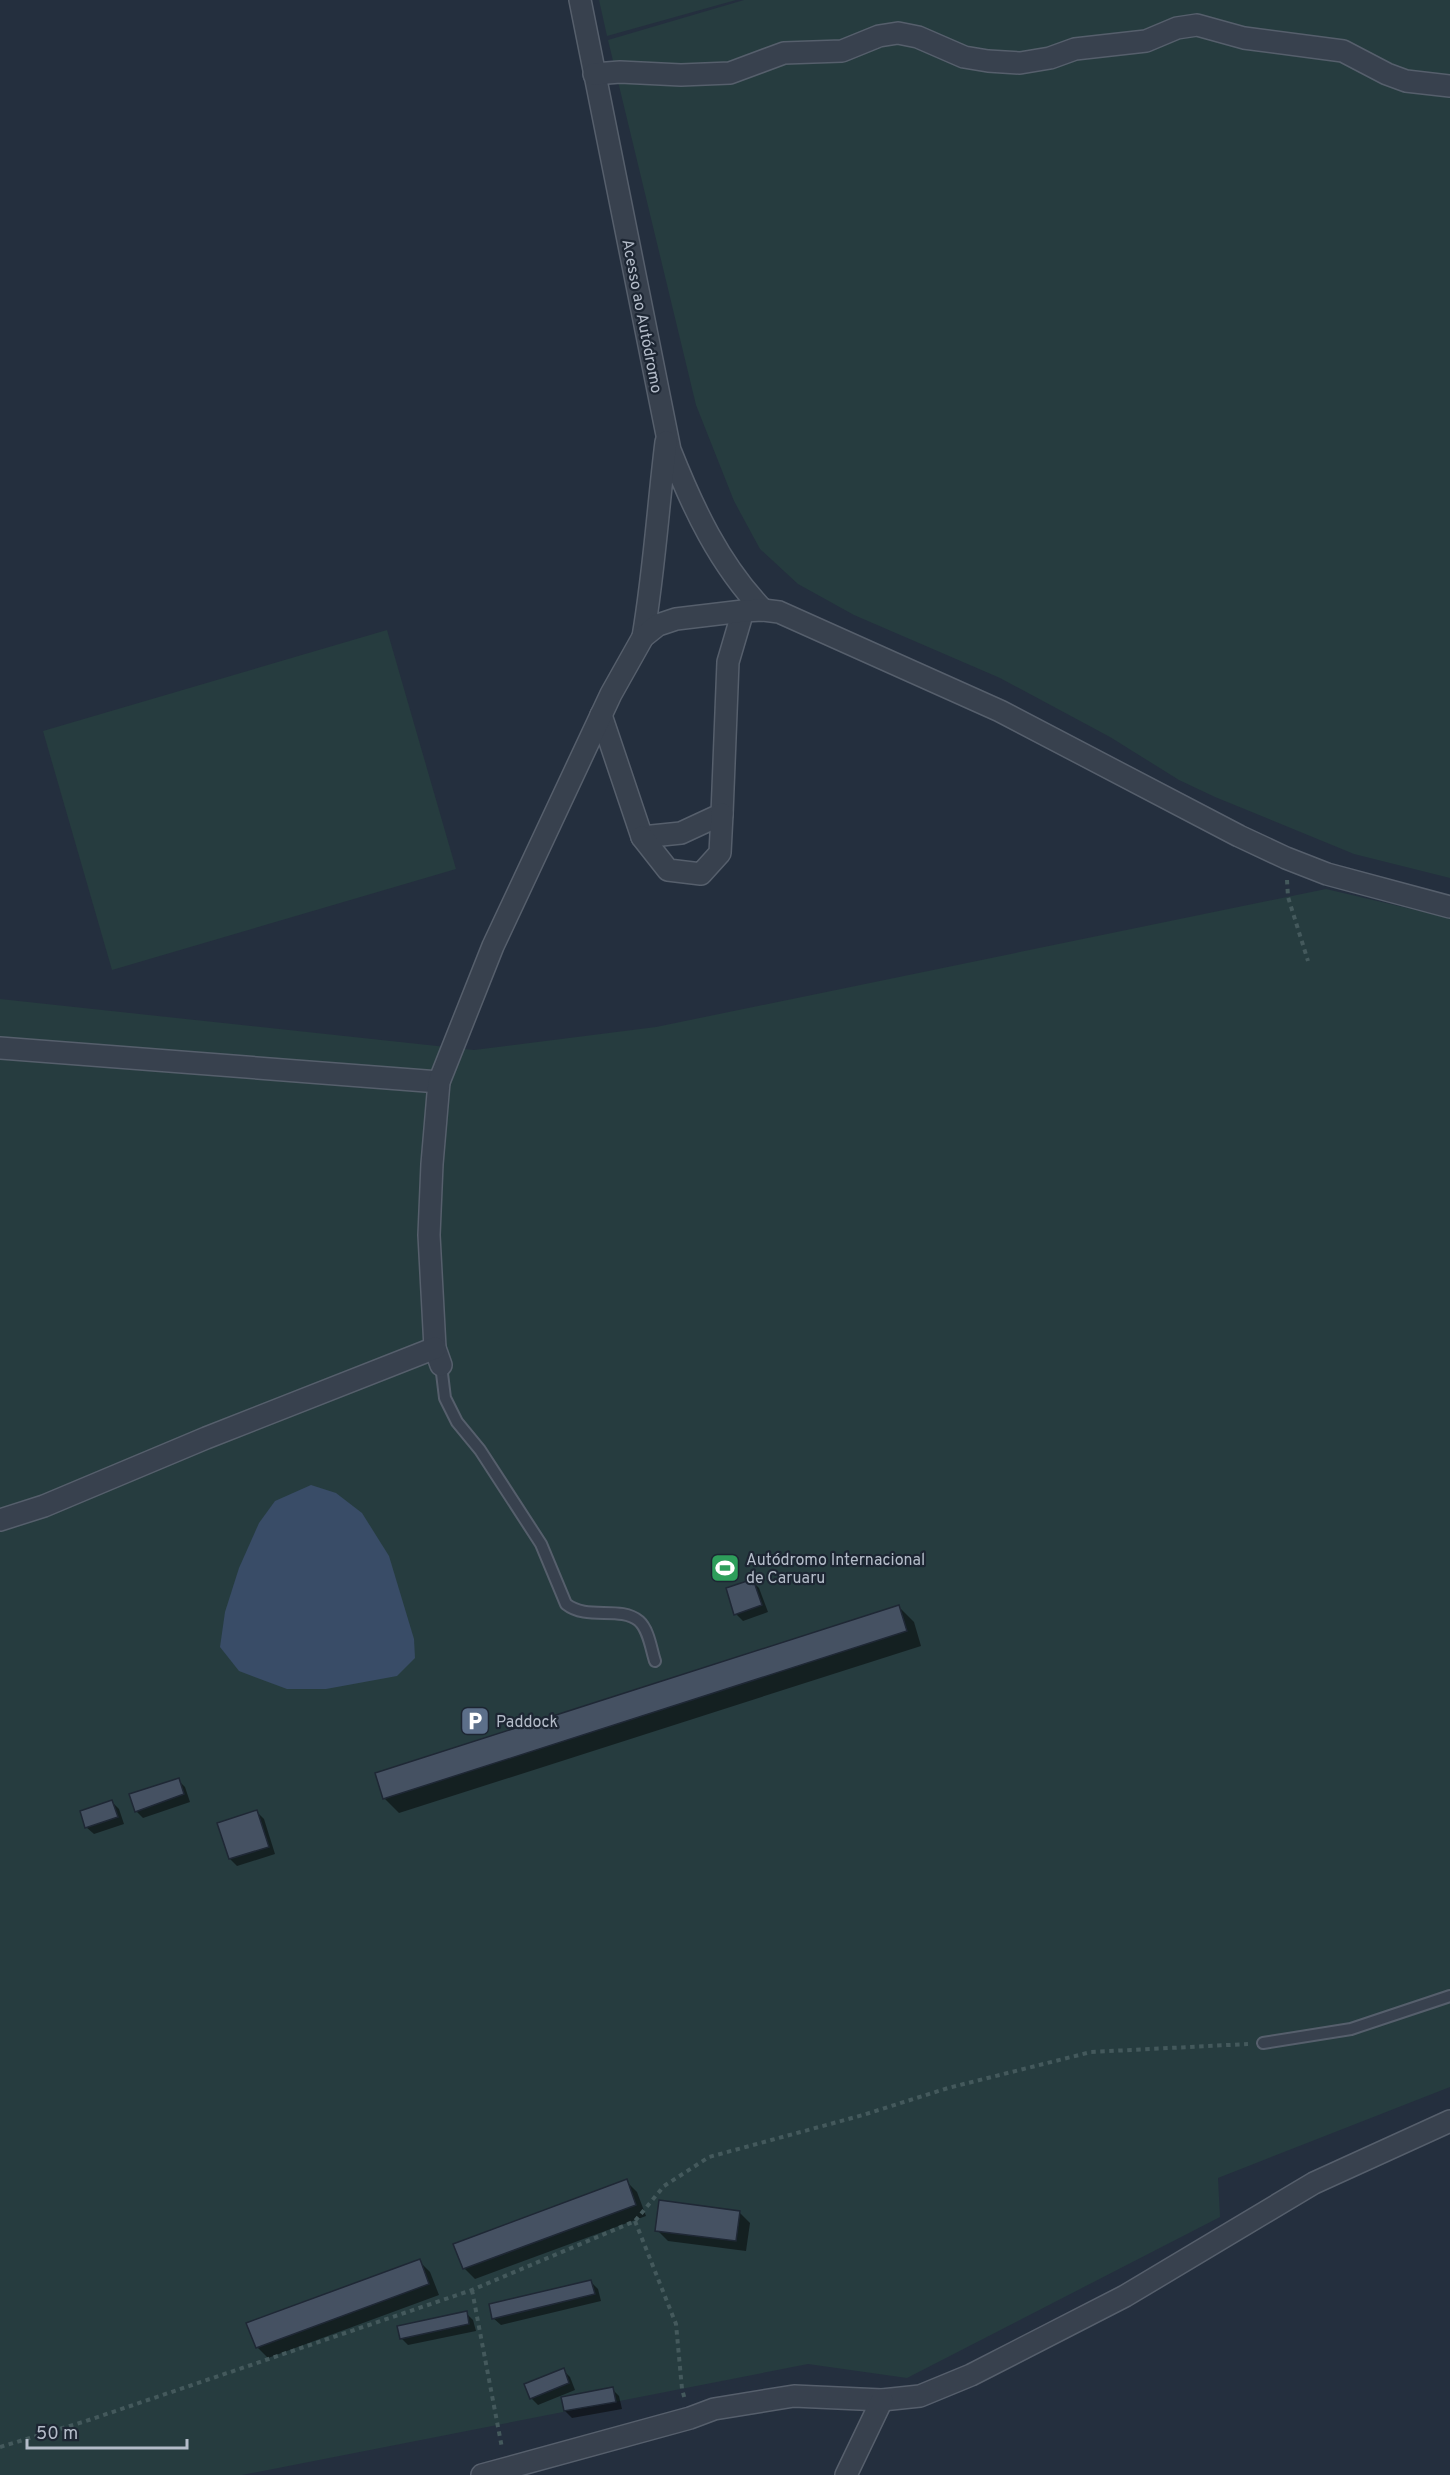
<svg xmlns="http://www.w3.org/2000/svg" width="1450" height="2475" viewBox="0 0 1450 2475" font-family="Overpass,sans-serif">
<rect width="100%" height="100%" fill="#242f3e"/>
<g fill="#263c3f">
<path d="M599 0H736L607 36Z"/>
<path d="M744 0H1450V878L1354 854 1215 797 1179 780 1110 737 1000 678 854 615 798 584 760 549 734 501 696 405 608 40Z"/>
<path d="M387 630 456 869 112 970 43 731Z"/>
<path d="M1326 889 1450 918V2087L1218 2178 1220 2217 907 2378 808 2364 242 2475H0V999L474 1050 656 1027Z"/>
</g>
<path fill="#394c67" d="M311 1485 336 1493 362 1513 389 1556 414 1639 415 1658 397 1676 326 1689H287L239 1671 220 1647 225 1612 239 1568 259 1523 275 1501Z"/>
<g fill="#0007">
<path d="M752 1581 759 1588 768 1612 743 1621 736 1614Z"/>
<path d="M899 1607 914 1622 921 1646 399 1813 384 1798Z"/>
<path d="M178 1780 185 1787 190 1802 143 1818 136 1811Z"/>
<path d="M112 1802 119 1809 124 1824 94 1834 86 1827Z"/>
<path d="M257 1812 264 1819 275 1854 237 1866 230 1859 219 1824Z"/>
<path d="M626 2181 637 2192 646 2216 475 2279 464 2268Z"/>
<path d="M739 2212 750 2223 746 2251 668 2241 657 2230Z"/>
<path d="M419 2261 430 2272 439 2295 268 2358 257 2347Z"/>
<path d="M591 2282 598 2289 601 2301 501 2325 493 2318Z"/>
<path d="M466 2313 473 2320 476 2331 408 2345 401 2338Z"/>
<path d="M563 2370 570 2377 575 2390 538 2405 531 2398Z"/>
<path d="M612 2389 619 2396 622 2409 572 2418 565 2411Z"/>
</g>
<g fill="#455162" stroke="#1f2835" stroke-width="1.5">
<path d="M753 1579 762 1605 734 1615 726 1588Z"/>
<path d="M899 1605 907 1631 383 1799 375 1773Z"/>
<path d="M179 1778 184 1794 135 1812 129 1794Z"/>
<path d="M112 1800 118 1817 85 1828 80 1811Z"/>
<path d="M257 1810 269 1847 229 1859 217 1823Z"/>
<path d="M627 2179 636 2205 463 2269 453 2244Z"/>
<path d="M659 2200 740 2211 736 2241 655 2231Z"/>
<path d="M420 2259 429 2284 256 2348 246 2323Z"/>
<path d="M591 2280 595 2294 492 2319 489 2304Z"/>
<path d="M467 2311 469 2324 400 2339 397 2326Z"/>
<path d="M564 2368 569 2383 530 2399 524 2384Z"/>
<path d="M613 2387 616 2402 564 2411 561 2397Z"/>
</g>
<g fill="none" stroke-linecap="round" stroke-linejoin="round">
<g stroke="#565f6c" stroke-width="14">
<g id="service">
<path d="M441 1365 445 1398 457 1422 480 1450 541 1544 566 1604C587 1621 620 1605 639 1621 649 1630 651 1649 655 1661"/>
<path d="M1263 2043 1351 2029 1450 1996"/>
</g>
</g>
<g stroke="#565f6c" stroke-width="24">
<g id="minor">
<path d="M580 0 670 450C693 508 719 564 763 610"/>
<path d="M594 74 620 72 681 75 730 73 784 53 842 51 879 36 898 33 918 37 964 57 988 61 1020 63 1050 58 1075 49 1146 41 1177 28 1197 25 1244 38 1343 51 1387 74 1406 81 1450 86"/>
<path d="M643 637C654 573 658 507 666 442"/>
<path d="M601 715 642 837 681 833 722 814 728 662 743 611"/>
<path d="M642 837 668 870 701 874 720 853 722 814"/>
<path d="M0 1048 439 1082"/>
<path d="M441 1365 435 1348 429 1235 432 1164 439 1082 493 946 611 694 643 637 658 625 676 619 743 611 763 610 779 612 1000 711 1239 836 1286 858 1327 874 1450 907"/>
<path d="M0 1520 44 1506 206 1438 435 1348"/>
<path d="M482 2475 690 2418 714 2409 794 2396 882 2400 920 2396 971 2375 1125 2296 1314 2183 1450 2121"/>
<path d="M846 2475 882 2400"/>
</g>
</g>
<g stroke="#44595c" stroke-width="4" stroke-dasharray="4.5 4.5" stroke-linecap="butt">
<path d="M1287 880 1288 897 1308 961"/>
<path d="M635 2221 676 2324 682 2389 685 2400"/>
<path d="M472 2290 502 2448"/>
<path d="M0 2447 86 2421 472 2290 635 2221 664 2186 709 2157 863 2115 948 2088 1091 2052 1248 2044"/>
</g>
<use href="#service" stroke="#38414e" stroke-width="10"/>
<use href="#minor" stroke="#38414e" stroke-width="21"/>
</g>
<defs>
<g id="stadium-square" transform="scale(1.5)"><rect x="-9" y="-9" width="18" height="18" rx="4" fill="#2e9e5b" stroke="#1d2633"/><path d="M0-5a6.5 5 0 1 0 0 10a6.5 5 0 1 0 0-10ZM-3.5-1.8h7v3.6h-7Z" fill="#fff"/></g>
<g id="parking-square" transform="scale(1.5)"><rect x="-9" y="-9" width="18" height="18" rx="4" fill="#5c6f8a" stroke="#1d2633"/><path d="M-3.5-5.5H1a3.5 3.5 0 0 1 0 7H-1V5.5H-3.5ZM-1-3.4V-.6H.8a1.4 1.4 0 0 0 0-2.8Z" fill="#fff"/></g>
</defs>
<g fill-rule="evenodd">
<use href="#stadium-square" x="725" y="1568"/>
<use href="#parking-square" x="475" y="1721"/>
</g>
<g text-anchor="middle" stroke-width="4.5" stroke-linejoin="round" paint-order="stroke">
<g font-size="16" fill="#b4bcc9" stroke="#1d2633">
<text transform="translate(643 316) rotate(79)" y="6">Acesso ao Autódromo</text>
</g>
<g font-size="16" fill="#b4bcc9" stroke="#1d2633" text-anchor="start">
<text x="746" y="1565">Autódromo Internacional<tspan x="746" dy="18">de Caruaru</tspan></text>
<text x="496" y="1727">Paddock</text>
</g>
</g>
<path d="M27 2439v9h160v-9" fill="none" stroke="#b4bcc9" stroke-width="3"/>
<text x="36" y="2439" font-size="18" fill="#b4bcc9" stroke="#1d2633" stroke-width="4.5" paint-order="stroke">50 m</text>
</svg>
